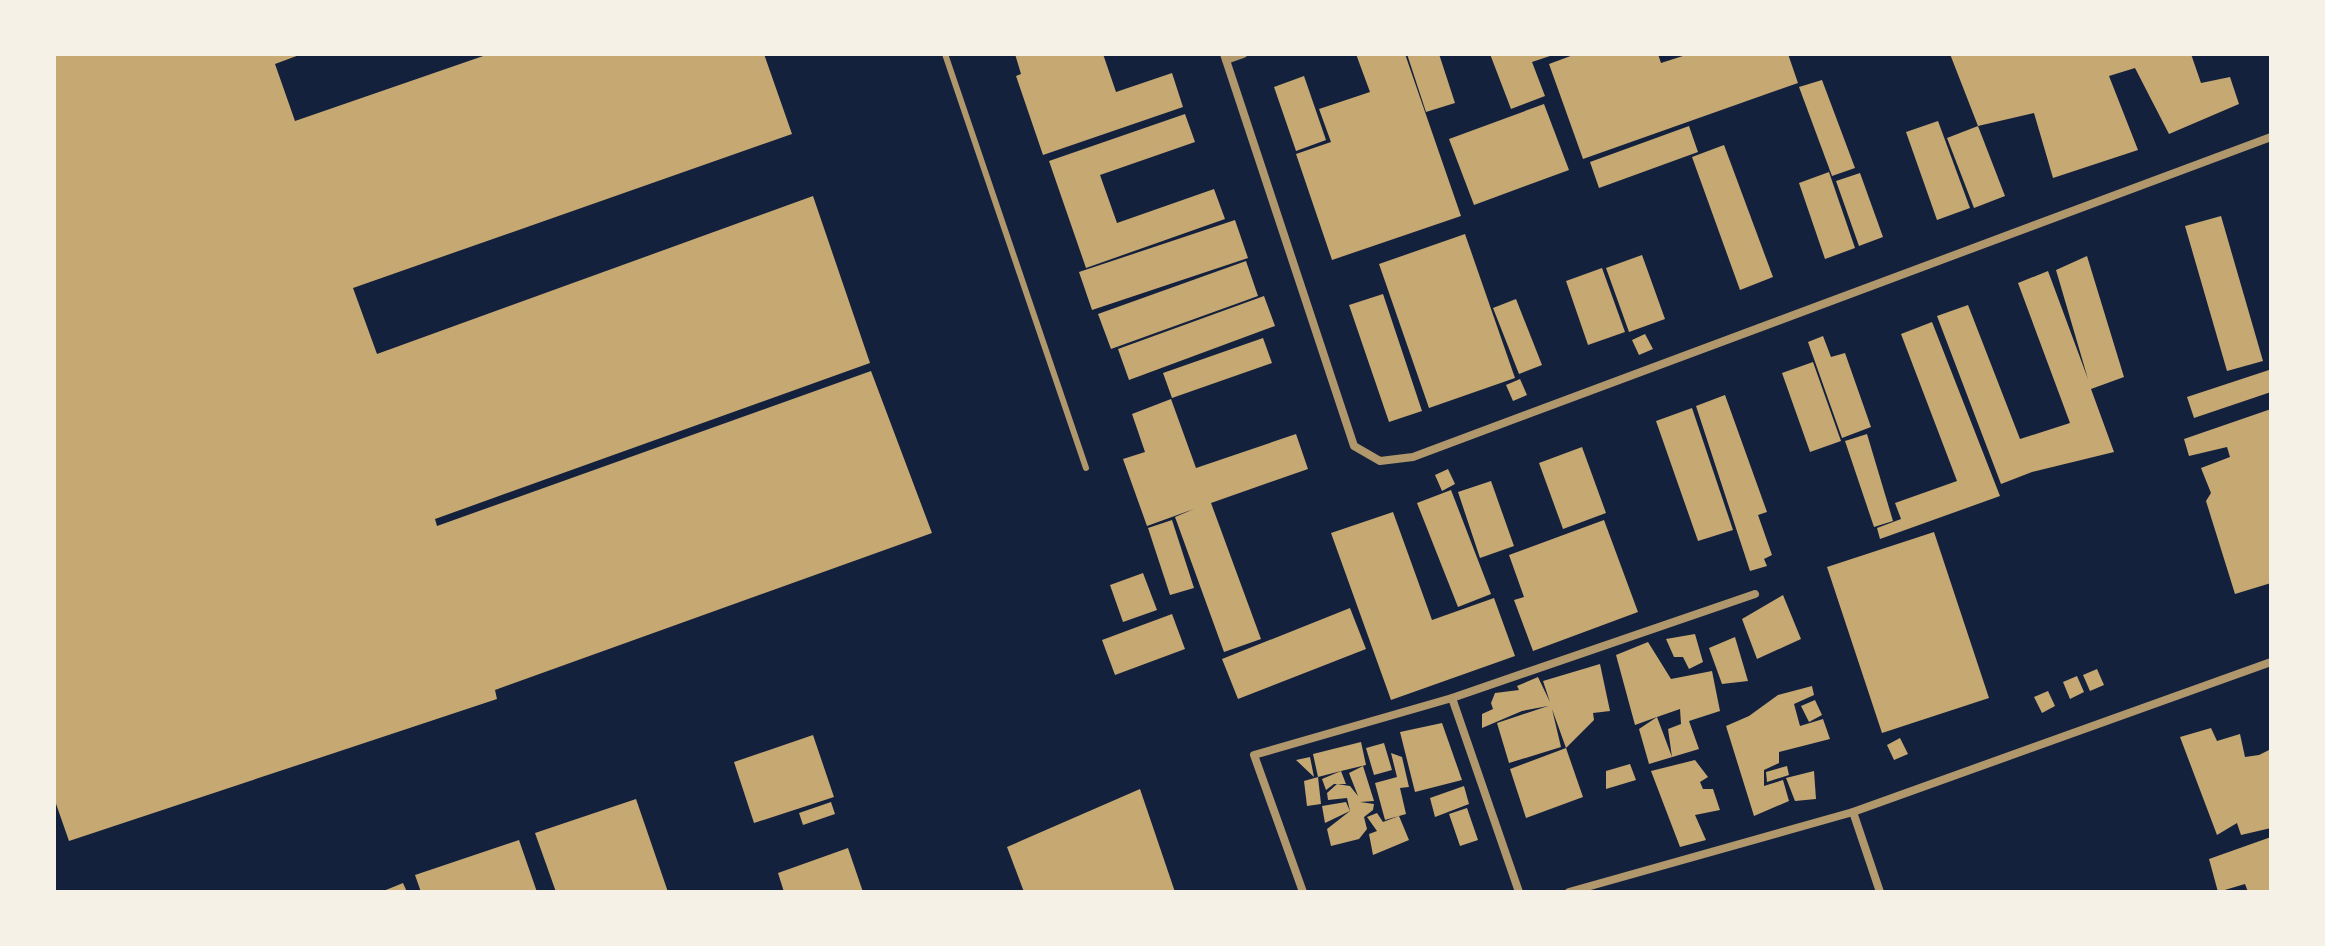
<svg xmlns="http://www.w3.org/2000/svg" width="2325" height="946" viewBox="0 0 2325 946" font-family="'Sofia Sans Condensed',sans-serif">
<rect width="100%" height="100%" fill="#14213d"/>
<g fill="#c6a872" fill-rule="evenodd">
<path d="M54 54H302L275 64 295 121 489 54H764L792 134 353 288 377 354 813 196 870 363 435 519 437 526 871 371 932 533 495 690 497 699 69 841 54 798Z"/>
<path d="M1015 54H1103L1116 92 1172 73 1183 107 1043 155 1016 76 1021 74Z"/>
<path d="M1356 54H1405L1461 216 1332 260 1296 154 1331 142 1319 109 1370 92Z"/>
<path d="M1407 54H1439L1455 103 1426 112Z"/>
<path d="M1490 54H1556L1532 62 1545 96 1511 109Z"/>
<path d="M1576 54H1658L1661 63 1689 54H1788L1798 83 1583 159 1549 64Z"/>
<path d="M1950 54H2191L2201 83 2230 77 2239 104 2169 134 2135 68 2109 76 2138 150 2053 178 2034 113 1978 126Z"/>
<path d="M1304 76 1326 140 1296 151 1274 87Z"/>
<path d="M1822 80 1855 168 1832 176 1799 87Z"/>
<path d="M1544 104 1569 170 1474 205 1449 139Z"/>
<path d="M1185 114 1195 142 1100 175 1117 223 1214 189 1225 219 1086 268 1049 161Z"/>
<path d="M1938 121 1970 208 1937 220 1906 132Z"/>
<path d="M1689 126 1698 152 1599 188 1590 162Z"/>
<path d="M1978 126 2005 196 1974 208 1947 138Z"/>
<path d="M1724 145 1773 277 1740 290 1692 157Z"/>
<path d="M1829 172 1855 248 1825 259 1799 183Z"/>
<path d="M1860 173 1883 237 1859 246 1836 181Z"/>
<path d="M2221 216 2263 361 2227 371 2185 226Z"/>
<path d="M1235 220 1248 258 1092 310 1079 272Z"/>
<path d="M1465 234 1515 378 1429 408 1379 264Z"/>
<path d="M1642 255 1665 319 1629 332 1606 268Z"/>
<path d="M2087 256 2124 377 2091 389 2114 452 2032 472 2001 484 1937 316 1968 305 2020 439 2070 423 2018 283 2048 271 2088 379 2056 270Z"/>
<path d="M1246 261 1258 296 1111 349 1098 314Z"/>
<path d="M1602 268 1625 332 1588 345 1566 281Z"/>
<path d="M1383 294 1422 411 1389 422 1349 305Z"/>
<path d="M1264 296 1275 326 1129 380 1118 349Z"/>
<path d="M1516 299 1542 365 1519 374 1493 308Z"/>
<path d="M1932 322 2000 496 1880 539 1877 528 1901 519 1895 503 1957 481 1901 334Z"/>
<path d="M1645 334 1653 349 1639 355 1632 340Z"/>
<path d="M1823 336 1831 357 1845 353 1871 427 1842 438 1808 342Z"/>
<path d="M1263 338 1272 363 1172 398 1163 373Z"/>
<path d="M1813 362 1841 441 1810 452 1782 373Z"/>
<path d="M2269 370 2271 392 2194 418 2187 397Z"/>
<path d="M1520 379 1527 395 1513 401 1506 385Z"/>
<path d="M1725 395 1767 512 1758 515 1772 555 1764 559 1767 566 1750 571 1696 406Z"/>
<path d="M1171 399 1196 468 1296 434 1308 469 1211 503 1261 639 1224 652 1175 517 1194 509 1147 526 1123 459 1145 452 1132 414Z"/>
<path d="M1692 408 1733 530 1698 541 1656 421Z"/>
<path d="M2271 409V583L2235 594 2206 501 2211 493 2201 468 2230 457 2227 447 2189 456 2184 439Z"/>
<path d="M1867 434 1893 521 1874 527 1845 441Z"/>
<path d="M1582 447 1606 513 1563 529 1539 463Z"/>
<path d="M1448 469 1455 484 1442 491 1435 475Z"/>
<path d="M1491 481 1514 546 1480 558 1458 492Z"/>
<path d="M1451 490 1491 594 1458 607 1417 503Z"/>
<path d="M1393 512 1432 620 1494 598 1515 656 1391 700 1331 533Z"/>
<path d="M1172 520 1194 588 1170 595 1148 528Z"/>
<path d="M1604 520 1638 612 1533 651 1514 600 1524 597 1509 555Z"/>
<path d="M1934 532 1989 698 1882 733 1827 567Z"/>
<path d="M1143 573 1157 610 1123 622 1110 585Z"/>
<path d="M1783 595 1801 639 1757 659 1742 619Z"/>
<path d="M1350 608 1366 649 1238 699 1222 659Z"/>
<path d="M1172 614 1185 649 1115 675 1102 640Z"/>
<path d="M1695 634 1703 662 1689 669 1683 657H1674L1666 639Z"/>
<path d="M1735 637 1748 681 1722 684 1709 648Z"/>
<path d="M1648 642 1671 679 1712 671 1720 711 1689 721 1699 749 1649 764 1639 729 1657 717 1635 725 1616 655ZM1680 709 1681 724 1668 729 1672 757 1657 717Z"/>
<path d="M1600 664 1610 711 1593 713 1594 720 1566 748 1552 709 1561 747 1509 763 1497 723 1548 706 1522 711 1482 728V714L1493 709 1491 703 1495 693 1519 690 1517 686 1538 677 1550 702 1543 681Z"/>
<path d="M2097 669 2104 685 2090 691 2083 675Z"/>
<path d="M2077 676 2084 692 2070 699 2063 682Z"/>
<path d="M1812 686 1814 695 1794 704 1800 726 1823 719 1830 739 1779 752V763L1764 770V786L1783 780 1789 801 1754 816 1726 726 1749 716 1778 695Z"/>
<path d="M2048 691 2055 706 2042 713 2034 697Z"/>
<path d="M1815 700 1822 715 1809 722 1801 706Z"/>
<path d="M1442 723 1462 780 1415 792 1400 732Z"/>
<path d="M2211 728 2217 741 2240 734 2245 757 2259 755 2271 749V828L2241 835 2237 823 2217 835 2180 737Z"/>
<path d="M813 735 834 797 754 823 734 762Z"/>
<path d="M1900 738 1908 754 1894 760 1887 745Z"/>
<path d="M1361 742 1366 765 1341 771 1346 784H1334L1326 790 1322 779 1341 771 1318 777 1313 754Z"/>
<path d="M1384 743 1392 770 1374 775 1366 748Z"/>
<path d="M1566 748 1583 797 1526 818 1510 769Z"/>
<path d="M1391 753 1402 757 1409 787 1400 788 1406 814 1399 816 1409 840 1373 855 1369 834 1377 831 1367 817 1377 813 1383 822 1399 816 1385 820 1375 783 1397 777Z"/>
<path d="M1310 757 1314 777 1296 760Z"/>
<path d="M1695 760 1708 777 1700 782 1703 789H1713L1720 810 1695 815 1706 840 1680 847 1651 771Z"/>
<path d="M1630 764 1636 780 1606 789V771Z"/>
<path d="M1363 766 1374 801 1360 802 1374 804 1373 810 1364 817 1367 829 1359 839 1331 846 1327 829 1350 811 1347 798 1328 800 1327 793 1337 784 1350 786 1358 796 1349 773Z"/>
<path d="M1787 766 1789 775 1767 782 1766 772Z"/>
<path d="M1814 771 1816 799 1795 801 1786 778Z"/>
<path d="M1318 777 1321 804 1307 806 1304 781Z"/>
<path d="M1464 786 1469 804 1435 817 1430 798Z"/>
<path d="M1140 789 1175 892H1024L1007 847Z"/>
<path d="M636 799 668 892H556L535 833Z"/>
<path d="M831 802 835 814 803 825 799 813Z"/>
<path d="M1346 802 1350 811 1325 823 1322 806Z"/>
<path d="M1467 808 1478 840 1460 846 1449 814Z"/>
<path d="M2271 837V892H2248L2245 884 2218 892 2209 859Z"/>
<path d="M519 840 537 892H421L415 875Z"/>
<path d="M848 848 863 892H784L778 873Z"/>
<path d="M403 883 407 892H381Z"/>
</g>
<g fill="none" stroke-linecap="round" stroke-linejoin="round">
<path stroke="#b1986c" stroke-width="6" d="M945 54 1086 468"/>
<g stroke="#b1986c" stroke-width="8">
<path d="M1224 54 1354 446 1380 461 1413 457 2271 137"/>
<path d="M1226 60 1243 54"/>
<path d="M1452 698 1519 892"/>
<path d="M1853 812 1880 892"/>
<path d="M1303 892 1254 755 1452 698 1755 594"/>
<path d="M1569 892 1853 812 2271 662"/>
</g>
</g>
<rect width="2325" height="946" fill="none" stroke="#f6f1e7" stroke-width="112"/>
</svg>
